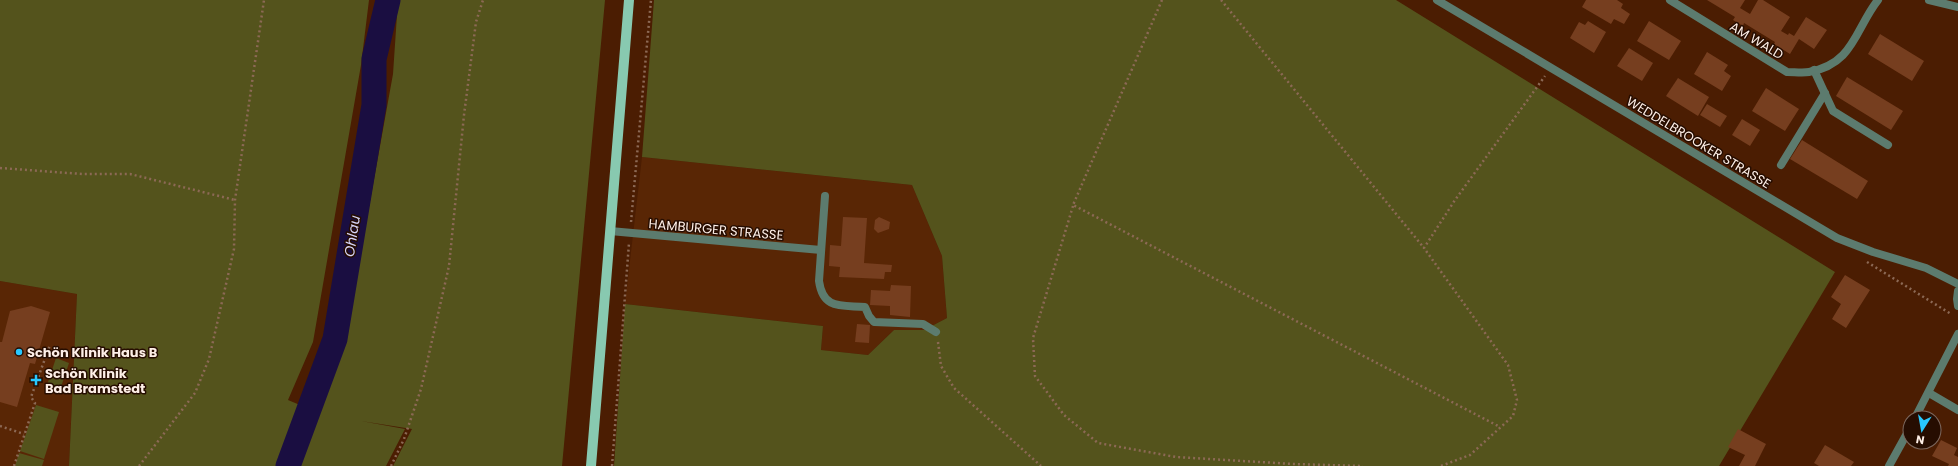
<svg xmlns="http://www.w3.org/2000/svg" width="1958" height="466" viewBox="0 0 1958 466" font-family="Poppins,sans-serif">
<rect width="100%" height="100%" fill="#4b1d02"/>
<g fill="#592605">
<path d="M642 157 912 185 942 256 947 318 924 330H894L868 355 821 350 823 326 625 304Z"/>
<path d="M0 281 77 294 69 466H0Z"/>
</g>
<g fill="#54531c">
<path d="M0 0H369L361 65 313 342 288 400 319 413 345 340 393 74 398 0H605L562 466H393L412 429 361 421 405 429 386 466H69L77 294 0 281Z"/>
<path d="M654 0H1396L1835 272 1719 466H614L625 304 823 326 821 350 868 355 894 330H924L947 318 942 256 912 185 642 157Z"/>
<path d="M56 358 69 363 60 390 47 385Z"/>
<path d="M36 405 59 412 44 459 20 451Z"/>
<path d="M19 453 44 460 42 466H15Z"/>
</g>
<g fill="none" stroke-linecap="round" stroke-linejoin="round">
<path stroke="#1a0e41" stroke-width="25" d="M288 466 335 339 374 105V59L388 0"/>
</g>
<g fill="#763e1f">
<path d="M1586 0H1617L1623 4 1621 8 1630 14 1624 24 1614 19 1611 24 1582 7Z"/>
<path d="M1707 0H1745L1740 8 1750 14 1758 0H1763L1790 17 1781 31 1788 35 1789 33 1794 36 1806 17 1827 30 1814 49 1799 39 1790 54 1774 44 1775 42 1744 23 1743 26 1733 20 1735 17Z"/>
<path d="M1588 21 1606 32 1594 53 1570 38 1579 22 1585 25Z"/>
<path d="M1649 21 1681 41 1669 60 1637 41Z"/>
<path d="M1880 34 1924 61 1912 81 1868 54Z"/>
<path d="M1629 48 1653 63 1642 81 1617 66Z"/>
<path d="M1707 52 1728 65 1724 71 1731 76 1722 91 1694 74Z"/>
<path d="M1847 77 1903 111 1891 130 1836 96Z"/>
<path d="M1678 78 1709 97 1698 116 1666 96Z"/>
<path d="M1766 88 1799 109 1785 131 1752 111Z"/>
<path d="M1707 104 1727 116 1720 127 1700 115Z"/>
<path d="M1742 119 1760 130 1750 146 1732 135Z"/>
<path d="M1802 140 1868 181 1857 199 1790 159Z"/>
<path d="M843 217 867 218 864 263 892 265 891 272H885L884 279 839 277 840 267 829 266 830 245 841 246Z"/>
<path d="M879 217 890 222 889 229 878 233 874 229 875 220Z"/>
<path d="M1845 275 1870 290 1846 328 1832 319 1841 304 1831 297Z"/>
<path d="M891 285 911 286 910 317 890 315V306L870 305 871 290 890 291Z"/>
<path d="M31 306 50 312 35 364 30 363 17 407 0 402V342H2L10 311Z"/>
<path d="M857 324 870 325 869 343 855 342Z"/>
<path d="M1738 429 1766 444 1755 466H1739L1745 455 1728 447Z"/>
<path d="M1941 440 1957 448 1954 455 1958 457V466H1948L1949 464 1932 456Z"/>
<path d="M1825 445 1854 462 1851 466H1819L1814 463Z"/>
</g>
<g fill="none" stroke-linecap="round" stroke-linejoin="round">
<g stroke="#8c6955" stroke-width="2.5" stroke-dasharray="2 3" stroke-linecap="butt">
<path d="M1162 0 1073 205 1500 427"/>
<path d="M1221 0 1424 248"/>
<path d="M0 168 82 174H130L235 200"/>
<path d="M1073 206 1033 338 1035 376 1064 415 1098 443 1176 457 1293 464 1363 466"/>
<path d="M631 222 651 0"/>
<path d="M1867 262 1951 314"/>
<path d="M938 342 941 366 954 388 1041 466"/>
<path d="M0 426 24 434"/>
<path d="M14 466 35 403 31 397 50 345"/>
<path d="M139 466 195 393 209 359 234 249 235 200 264 0"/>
<path d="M391 466 404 439 421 389 449 266 464 115 476 22 483 0"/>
<path d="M612 466 629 243"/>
<path d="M1441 466 1470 455 1513 416 1517 400 1508 365 1424 248 1455 200 1545 76"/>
</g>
<g stroke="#5c7b6e" stroke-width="8">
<path d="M1814 70 1833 111 1888 145"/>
<path d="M1781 165 1825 93"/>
<path d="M825 196 819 281C823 310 841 305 865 307L869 316 874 322 923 324 936 332"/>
<path d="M610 231 821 250"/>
</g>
<g stroke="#5c7b6e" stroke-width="8">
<path d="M1670 0 1787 72C1794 72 1803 73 1809 72 1854 64 1855 29 1878 0"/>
<path d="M1929 0 1958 7"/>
<path d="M1929 393 1958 410"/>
<path d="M1915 418 1958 334"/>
<path d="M1889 466 1910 428"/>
</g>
<g stroke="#5c7b6e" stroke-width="8">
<path d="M1437 0 1837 238 1873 252 1926 268 1958 284"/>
<path d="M1958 291 1957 299 1958 306"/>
</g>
<path stroke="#88c9b0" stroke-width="10" d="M591 466 629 0"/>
</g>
<g fill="#28c8ff" stroke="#260d01" stroke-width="1.5">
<circle cx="19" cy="352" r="4"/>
<path d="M34 374h4v4h4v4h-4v4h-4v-4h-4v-4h4z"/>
</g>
<g text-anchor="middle" stroke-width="3" stroke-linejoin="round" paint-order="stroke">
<g font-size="13" fill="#feefe7" stroke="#260d01">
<text transform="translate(1757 40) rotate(31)" y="5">AM WALD</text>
<text transform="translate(1699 142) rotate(31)" y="5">WEDDELBROOKER STRASSE</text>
<text transform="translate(716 229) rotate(5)" y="5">HAMBURGER STRASSE</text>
</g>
<g font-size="13" font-weight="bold" fill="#feefe7" stroke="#260d01" text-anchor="start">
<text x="27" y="357">Schön Klinik Haus B</text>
<text x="45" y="378">Schön Klinik<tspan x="45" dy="15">Bad Bramstedt</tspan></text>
</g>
<g font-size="14" font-style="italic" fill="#d7d5f8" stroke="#260d01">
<text transform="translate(352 236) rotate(-81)" y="5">Ohlau</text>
</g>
</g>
<g transform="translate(1922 430) rotate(191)"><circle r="19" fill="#260d01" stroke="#7c675d"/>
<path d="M0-3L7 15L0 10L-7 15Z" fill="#28c8ff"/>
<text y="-6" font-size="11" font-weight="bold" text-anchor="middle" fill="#feefe7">N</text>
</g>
</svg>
